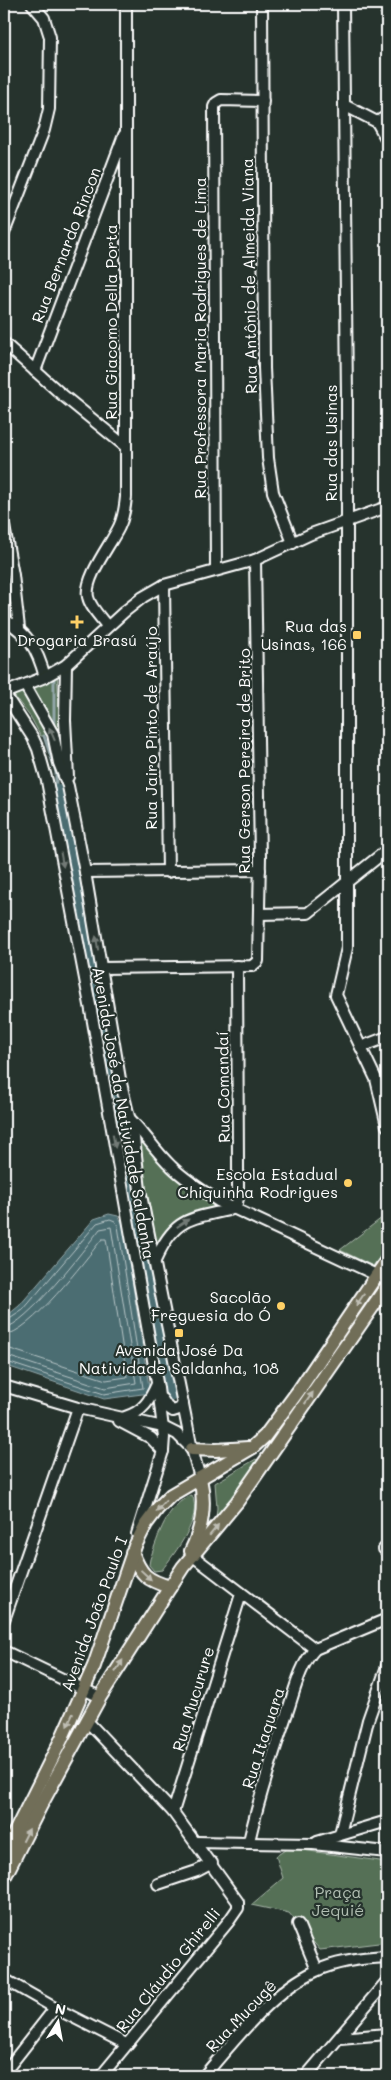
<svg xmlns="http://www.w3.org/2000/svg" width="391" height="2080" viewBox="0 0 391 2080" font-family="Mali,sans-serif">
<rect width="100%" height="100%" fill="#26332d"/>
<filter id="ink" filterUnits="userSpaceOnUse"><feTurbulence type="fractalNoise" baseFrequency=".02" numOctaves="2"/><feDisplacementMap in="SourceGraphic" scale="10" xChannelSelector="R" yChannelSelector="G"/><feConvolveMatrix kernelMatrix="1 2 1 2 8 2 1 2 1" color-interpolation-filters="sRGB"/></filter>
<g filter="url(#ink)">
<g fill="#557057" stroke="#aab8ab">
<path d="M57 673 61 733 51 720V730L44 736H41L31 718 12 693Z"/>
<path d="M140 1137C165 1169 184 1185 219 1207 183 1210 174 1218 156 1249L143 1174Z"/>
<path d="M387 1214V1247L373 1266 340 1250Z"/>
<path d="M256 1459 261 1463 215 1527 217 1508 215 1483Z"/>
<path d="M192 1495C203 1519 175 1552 162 1570L154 1571 149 1565 150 1559C159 1535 166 1505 192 1495Z"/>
<path d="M288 1848 387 1862V1942L320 1950 289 1913 251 1905 283 1878 276 1856Z"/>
</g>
<path fill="#4b6d72" stroke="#93a7aa" d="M109 1214 118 1216 123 1224 150 1393 104 1399 4 1365V1318L19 1306 94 1219Z"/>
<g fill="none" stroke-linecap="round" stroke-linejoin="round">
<g stroke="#b7c5c7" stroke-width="1">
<path d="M4 1321 8 1320 23 1310 97 1223 110 1219 115 1221 118 1226 143 1388 104 1394 4 1361"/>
<path d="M4 1328C26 1326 85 1248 100 1229L111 1227 136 1383 105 1388 4 1355"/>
<path d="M4 1335C30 1334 85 1260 102 1239H106L127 1377 106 1380 4 1347"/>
</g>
<g stroke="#93a7aa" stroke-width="3">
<path d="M54 728V679"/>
<path d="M44 736 56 772V789"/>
<path d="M56 765V772"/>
</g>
<path stroke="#4b6d72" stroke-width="11" d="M56 789 102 1011 171 1395"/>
<g stroke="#fff" stroke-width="14">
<g id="minor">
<path d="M262 4 264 368 268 458 273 492 293 543"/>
<path d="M343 4 347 396V948L336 995 376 1079 387 1126"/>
<path d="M384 4 387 12"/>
<path d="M344 105 377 122 387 140"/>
<path d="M377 122 387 116"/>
<path d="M4 233 44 130 49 109 50 37 44 18 32 4"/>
<path d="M4 343 60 393 125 446"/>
<path d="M35 371 124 135"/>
<path d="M4 526 13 575 19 628"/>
<path d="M216 570 214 107 216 103 221 100 263 101"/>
<path d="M164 585 168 872"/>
<path d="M4 619C29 635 37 648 45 677"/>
<path d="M107 626C101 618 90 607 88 597 84 578 111 544 119 527 124 517 125 507 126 497V4"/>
<path d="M66 665 65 720 68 777"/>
<path d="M25 685 53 734 59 763 68 786 85 872 120 1079 134 1138 140 1190 192 1449 200 1478"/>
<path d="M4 693 33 738 38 749 47 781 90 1005 158 1388 164 1437 163 1451 137 1534"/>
<path d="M4 693 45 677 66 665 124 612 143 597 164 585 255 560 311 534 387 507"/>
<path d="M85 872 260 870"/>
<path d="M259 914 308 913 387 850"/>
<path d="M101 968 252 966 258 961 260 857 255 560"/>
<path d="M361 1047 387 1037"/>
<path d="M130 1119C145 1134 156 1152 171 1166 185 1180 202 1190 218 1201L387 1280"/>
<path d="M236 1208 238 1198V1159L237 966"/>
<path d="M155 1261C176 1214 191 1220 236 1208"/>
<path d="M4 1386 78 1408 163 1427 177 1434 192 1449"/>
<path d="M162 1399 167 1407 173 1411 179 1409 183 1404"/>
<path d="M125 1417C143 1412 150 1400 157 1384"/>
<path d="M119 1421 151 1438 163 1451"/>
<path d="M384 1549 387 1546"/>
<path d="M193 1556 315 1649"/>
<path d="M4 1620 78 1408"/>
<path d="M4 1651 100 1697"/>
<path d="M87 1721 173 1812 238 1902V1908L229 1921 101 2076"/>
<path d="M173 1812 241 1594"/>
<path d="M340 1834 368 1720 387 1666"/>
<path d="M249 1841C259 1798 272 1757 286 1716 294 1694 299 1666 315 1649L387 1619"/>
<path d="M196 1842 313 1844 387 1852"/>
<path d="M317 1842 387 1821"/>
<path d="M158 1884 197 1871 212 1863"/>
<path d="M298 1924 317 1970"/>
<path d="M4 1979 55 2008 126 2044"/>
<path d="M340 2038 387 2034"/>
<path d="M4 2073 55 2008"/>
<path d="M204 2076C234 2041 273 1990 316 1971 337 1961 364 1958 387 1957"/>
<path d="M306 2076 387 1981"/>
</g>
</g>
<g stroke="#fff" stroke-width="16">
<g id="major">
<path d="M192 1449 216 1450 248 1448"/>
<path d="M191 1551C203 1527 206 1504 200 1478"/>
<path d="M132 1552C141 1575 146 1580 170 1587"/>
<path d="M4 1854 61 1740 94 1666 135 1546 146 1524 158 1508 171 1495 253 1447 265 1436 299 1390 387 1260"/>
<path d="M4 1878 41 1805 100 1697 170 1587 183 1567 237 1502 387 1286"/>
</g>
</g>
<use href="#minor" stroke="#26332d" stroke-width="10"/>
<use href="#major" stroke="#716e59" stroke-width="12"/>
</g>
<defs><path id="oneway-solid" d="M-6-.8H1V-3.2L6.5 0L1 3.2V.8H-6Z" transform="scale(1.25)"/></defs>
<g fill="#727a76">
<use href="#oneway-solid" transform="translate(52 734) rotate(-113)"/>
<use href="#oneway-solid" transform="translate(62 860) rotate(79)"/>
<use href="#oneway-solid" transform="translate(97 943) rotate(-99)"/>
<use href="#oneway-solid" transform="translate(114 1141) rotate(80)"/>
<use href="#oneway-solid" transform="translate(183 1223) rotate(-33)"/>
</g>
<g fill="#bfbeb4">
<use href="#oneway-solid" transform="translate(360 1300) rotate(124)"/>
<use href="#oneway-solid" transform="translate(309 1398) rotate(-55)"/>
<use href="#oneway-solid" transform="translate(161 1506) rotate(132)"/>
<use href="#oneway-solid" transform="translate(214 1530) rotate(-51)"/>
<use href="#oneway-solid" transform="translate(146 1575) rotate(43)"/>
<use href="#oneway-solid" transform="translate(119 1666) rotate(-58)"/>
<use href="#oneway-solid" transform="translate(70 1720) rotate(115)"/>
<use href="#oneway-solid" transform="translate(26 1835) rotate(-63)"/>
</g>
</g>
<g fill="#ffd166" stroke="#26332d" stroke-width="2">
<path d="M74.5 614.5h5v5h5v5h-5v5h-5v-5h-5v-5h5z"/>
<rect x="352" y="630" width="10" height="10" rx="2.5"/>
<circle cx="348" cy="1183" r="5"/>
<circle cx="281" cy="1306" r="5"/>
<rect x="174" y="1328" width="10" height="10" rx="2.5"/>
</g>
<g text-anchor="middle" stroke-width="4.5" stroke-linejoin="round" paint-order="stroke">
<g font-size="16" fill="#fff" stroke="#26332d">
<text transform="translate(66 245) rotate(-69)" y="6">Rua Bernardo Rincon</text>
<text transform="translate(249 276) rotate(-91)" y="6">Rua Antônio de Almeida Viana</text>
<text transform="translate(111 322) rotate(-90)" y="6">Rua Giacomo Della Porta</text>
<text transform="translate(200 338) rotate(-90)" y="6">Rua Professora Maria Rodrigues de Lima</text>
<text transform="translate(331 443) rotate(-90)" y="6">Rua das Usinas</text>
<text transform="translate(151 728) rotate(-90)" y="6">Rua Jairo Pinto de Araújo</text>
<text transform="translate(244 761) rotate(-90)" y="6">Rua Gerson Pereira de Brito</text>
<text transform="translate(223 1087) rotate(-91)" y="6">Rua Comandaí</text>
<text transform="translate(124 1113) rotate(80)" y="6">Avenida José da Natividade Saldanha</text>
<text transform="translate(94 1614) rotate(-70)" y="6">Avenida João Paulo I</text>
<text transform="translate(193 1699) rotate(-73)" y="6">Rua Mucurure</text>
<text transform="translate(263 1738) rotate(-72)" y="6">Rua Itaquara</text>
<text transform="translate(168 1970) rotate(-51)" y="6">Rua Cláudio Ghirelli</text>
<text transform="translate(241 2016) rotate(-46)" y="6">Rua Mucugê</text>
</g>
<g font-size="16" fill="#fff" stroke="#26332d" text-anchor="end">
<text x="347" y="632">Rua das<tspan x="347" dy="18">Usinas, 166</tspan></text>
<text x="77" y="646" text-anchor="middle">Drogaria Brasú</text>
<text x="338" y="1180">Escola Estadual<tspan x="338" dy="18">Chiquinha Rodrigues</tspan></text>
<text x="271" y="1303">Sacolão<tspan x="271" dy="18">Freguesia do Ó</tspan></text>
<text x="179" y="1356" text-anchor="middle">Avenida José Da<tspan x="179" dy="18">Natividade Saldanha, 108</tspan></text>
</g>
<g font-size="16" fill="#b2bfb3" stroke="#26332d">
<text x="338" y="1898">Praça<tspan x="338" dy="18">Jequié</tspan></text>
</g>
</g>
<rect width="391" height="2080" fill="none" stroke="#26332d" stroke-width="20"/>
<rect x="10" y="10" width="371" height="2060" fill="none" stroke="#fff" stroke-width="2" filter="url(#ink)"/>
<g transform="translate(58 2022) rotate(11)" stroke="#26332d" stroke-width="4" paint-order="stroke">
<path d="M0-4L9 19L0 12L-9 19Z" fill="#ffffff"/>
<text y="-8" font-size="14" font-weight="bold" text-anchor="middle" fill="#ffffff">N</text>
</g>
</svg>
